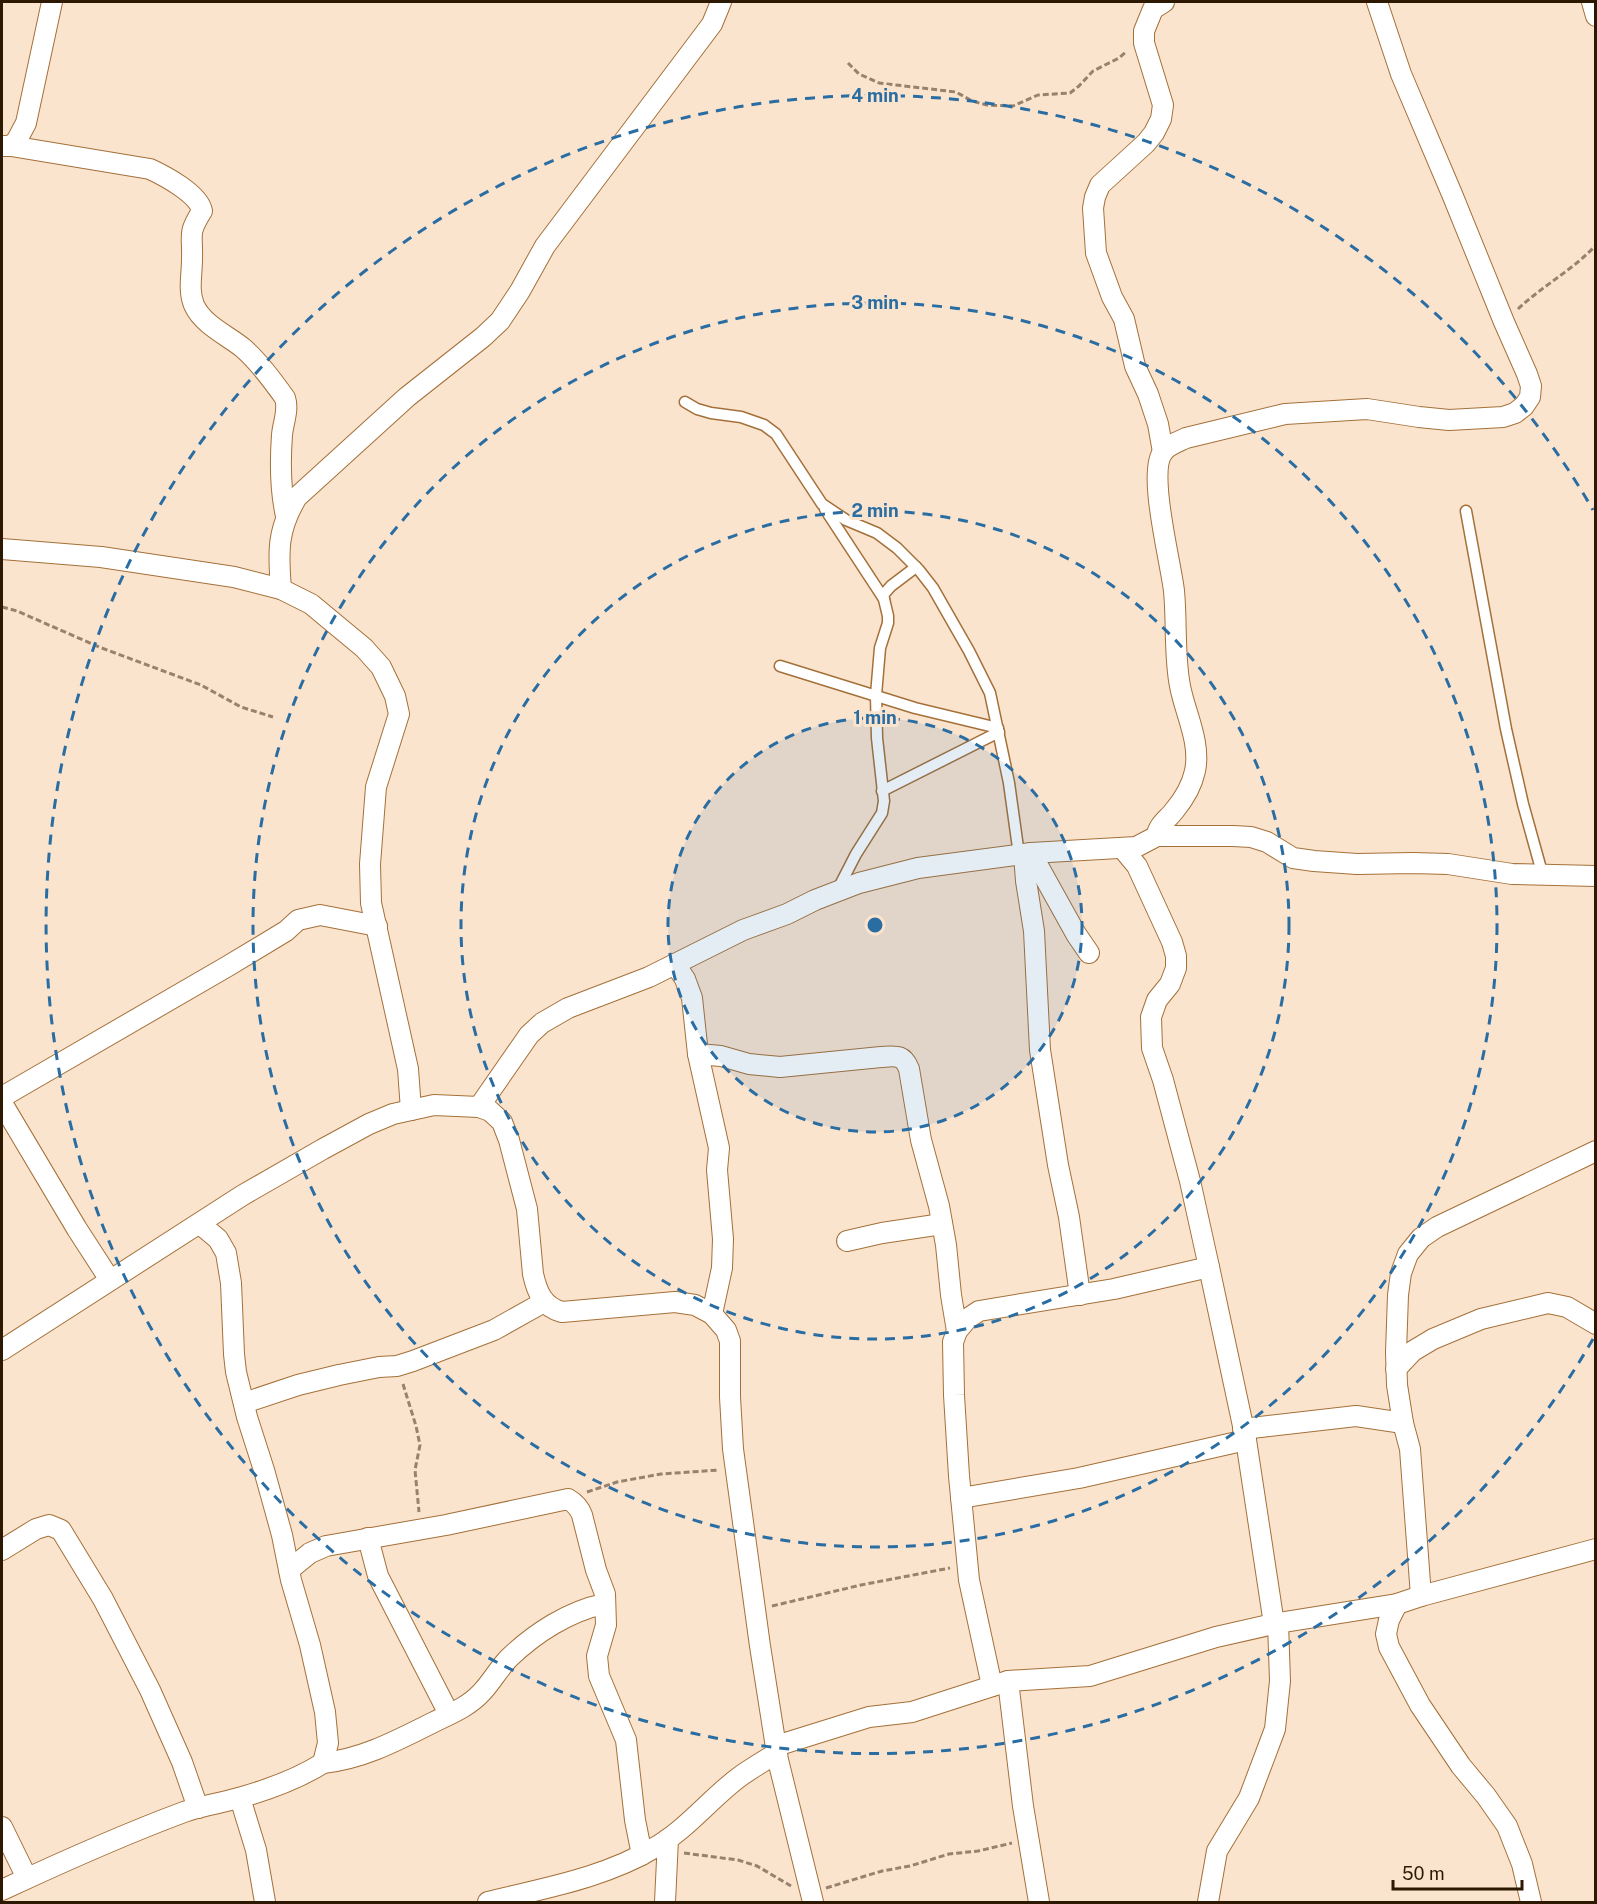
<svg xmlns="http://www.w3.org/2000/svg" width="1597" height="1904" viewBox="0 0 1597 1904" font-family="'Public Sans',sans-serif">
<rect width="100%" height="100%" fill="#fbe4ce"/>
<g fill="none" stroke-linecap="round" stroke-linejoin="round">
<g stroke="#a47039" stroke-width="13">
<g id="service">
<path d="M685 402 697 409 711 413 741 417 764 425 776 434 822 504 846 520 877 533 897 548 919 570 933 588 969 651 990 693 1009 783 1019 855"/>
<path d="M825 509 884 599"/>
<path d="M1466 511 1506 729 1523 804 1543 876"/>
<path d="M780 666 915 708 998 728"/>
<path d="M882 791 999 732"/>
<path d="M837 891 856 854 882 813 884 801 877 738 876 695 880 648 888 623V616L883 595 891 586 916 567"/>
</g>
</g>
<g stroke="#a47039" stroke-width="22">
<g id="minor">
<path d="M1592 2 1596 16"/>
<path d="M2 146H11L17 140 26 123 52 2"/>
<path d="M11 146 150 169C165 176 199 194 202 211 187 235 193 234 192 259 192 275 188 290 194 305 203 325 227 335 243 348 259 362 273 381 285 398 289 410 283 423 282 435 280 462 280 489 286 516"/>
<path d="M1163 452 1158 424 1148 394 1135 366 1124 319 1112 297 1096 253 1093 208 1095 197 1100 185 1146 143 1154 133 1161 119 1163 105 1144 43V31L1153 9 1164 2"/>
<path d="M2 549 101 557 234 577 281 589 311 604 364 648 381 667 395 696 399 714 376 787 370 864 371 903 408 1069 411 1110"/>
<path d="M281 589C278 552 277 530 297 497L407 397 483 337 500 321 520 291 545 246 712 24 721 2"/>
<path d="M1157 836C1157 826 1168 819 1174 811 1184 799 1192 785 1195 771 1201 742 1185 713 1180 686 1174 655 1177 622 1174 591 1171 563 1147 472 1163 452 1168 445 1178 442 1186 438L1285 414 1367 409 1419 417 1449 420 1503 417 1515 413 1524 406 1530 397 1531 386 1527 374 1504 322 1452 194 1401 74 1377 2"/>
<path d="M1123 849 1137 866 1172 942 1176 956V968L1170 984 1157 1000 1151 1017 1152 1048 1163 1080 1190 1181 1209 1267 1246 1440 1274 1624"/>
<path d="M1031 853 1076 934 1089 953"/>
<path d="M1024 854 1026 881 1034 931 1040 1050 1058 1165 1069 1217 1080 1295"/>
<path d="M675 964 685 979 692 998 698 1054 719 1148 717 1170 723 1239 722 1268 712 1314"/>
<path d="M698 1054 721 1056 749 1064 780 1067 881 1057C896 1056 903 1054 909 1069L921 1140 939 1206 946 1245 951 1295 957 1331"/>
<path d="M2 1097 228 966 286 931 298 920 320 915 377 926"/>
<path d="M2 1103 77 1229 110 1280"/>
<path d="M479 1107 529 1035 542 1023 568 1008 649 977 743 930 787 914 815 900 859 883 918 868 1031 853 1136 847 1157 836H1233L1251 837 1267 842 1293 858 1314 861 1357 864 1413 863 1448 864 1512 874 1596 876"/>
<path d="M847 1241 882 1233 942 1224"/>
<path d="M2 1350 243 1195 323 1149 369 1124 393 1114 434 1105 479 1107 490 1111 502 1122 509 1140 527 1209 533 1274C537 1292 543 1307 562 1312L675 1302 695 1305 712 1314 726 1330 730 1341V1397L733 1449 760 1646 778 1760 813 1902"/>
<path d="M1396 1369 1413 1351 1433 1339 1481 1319 1548 1303 1567 1307 1596 1324"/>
<path d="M244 1403 298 1385 339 1375 379 1367 397 1366 413 1361 494 1330 544 1302"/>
<path d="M1243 1429 1356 1416 1403 1423"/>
<path d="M961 1498 1079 1478 1246 1440"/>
<path d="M368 1538 378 1576 449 1714"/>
<path d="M2 1550 36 1529 49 1525 61 1530 103 1599 150 1690 182 1762 198 1808"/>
<path d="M289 1570 310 1553 326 1546 446 1525 568 1499C575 1503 579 1507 582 1515L596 1570 605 1594 606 1625 597 1656 599 1676 626 1740 635 1820 642 1855"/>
<path d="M1421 1596 1410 1449 1403 1423 1397 1385 1396 1352 1398 1295 1401 1273 1408 1254 1421 1238 1437 1227 1596 1151"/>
<path d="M1397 1604 1389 1620 1386 1634 1389 1647 1420 1705 1461 1766 1486 1796 1507 1826 1522 1864 1531 1902"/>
<path d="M1008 1681 1023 1806 1039 1902"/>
<path d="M992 1686 969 1580 959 1476 954 1395 953 1342 957 1331 967 1319 979 1311 1114 1289 1209 1267"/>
<path d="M776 1746 869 1717 912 1712 1008 1681 1090 1676 1216 1637 1278 1623 1397 1604 1421 1596 1596 1549"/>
<path d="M323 1763C363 1759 398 1740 434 1722 450 1714 468 1707 481 1693 491 1683 499 1668 509 1658 535 1633 569 1611 604 1604"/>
<path d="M240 1798 256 1850 265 1902"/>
<path d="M2 1827 27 1878"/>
<path d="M2 1890C62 1862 122 1835 184 1812 203 1805 223 1803 242 1797 270 1789 298 1779 323 1763L328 1743 325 1712 310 1645 291 1580 282 1535 264 1470 247 1417 236 1372 234 1354 231 1283 226 1253 218 1239 200 1224"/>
<path d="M488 1902C544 1888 604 1878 654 1848 686 1830 709 1800 738 1778 750 1769 764 1761 777 1753"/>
<path d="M665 1902 668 1839"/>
<path d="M1208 1902 1217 1851 1249 1798 1275 1729 1280 1681 1278 1623"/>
</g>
</g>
<g stroke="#98826c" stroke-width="3" stroke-dasharray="6 3" stroke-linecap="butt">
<path d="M848 63 859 74 879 83 956 92 972 101 987 105 1013 106 1038 95 1070 93 1079 86 1093 71 1119 58 1127 51"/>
<path d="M1518 309C1542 286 1573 270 1596 245"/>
<path d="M2 607 17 611 99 647 201 685 241 707 273 717"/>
<path d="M403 1384 416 1426 420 1445 415 1470 419 1512"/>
<path d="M587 1492 617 1482 661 1474 719 1470"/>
<path d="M772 1606 861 1585 950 1568"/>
<path d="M684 1853 738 1860 757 1866 791 1886"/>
<path d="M826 1888 882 1871 910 1866 949 1854 978 1851 1012 1843"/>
</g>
<use href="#service" stroke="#fff" stroke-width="10"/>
<use href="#minor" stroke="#fff" stroke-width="20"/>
</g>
<circle cx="875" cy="925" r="207" fill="#296da2" fill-opacity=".12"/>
<g fill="none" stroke="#296da2" stroke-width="3" stroke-dasharray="10 8">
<circle cx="875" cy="925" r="207"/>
<circle cx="875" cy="925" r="414"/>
<circle cx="875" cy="925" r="622"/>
<path d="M1593 1339A829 829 0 1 1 1593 510"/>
</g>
<circle cx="875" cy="925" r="9" fill="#296da2" stroke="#fbe4ce" stroke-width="3"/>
<g font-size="18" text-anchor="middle" font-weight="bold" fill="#296da2" stroke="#fbe4ce" stroke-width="6" stroke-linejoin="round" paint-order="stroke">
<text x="875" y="102">4 min</text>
<text x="875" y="309">3 min</text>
<text x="875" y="517">2 min</text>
<text x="875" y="724">1 min</text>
</g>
<rect width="1597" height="1904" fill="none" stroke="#2d1902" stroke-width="6"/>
<path d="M1393 1880v9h129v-9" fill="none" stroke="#2d1902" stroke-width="3"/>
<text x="1402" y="1880" font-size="18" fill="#2d1902" stroke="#fbe4ce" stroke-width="4.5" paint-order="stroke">50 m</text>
</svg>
